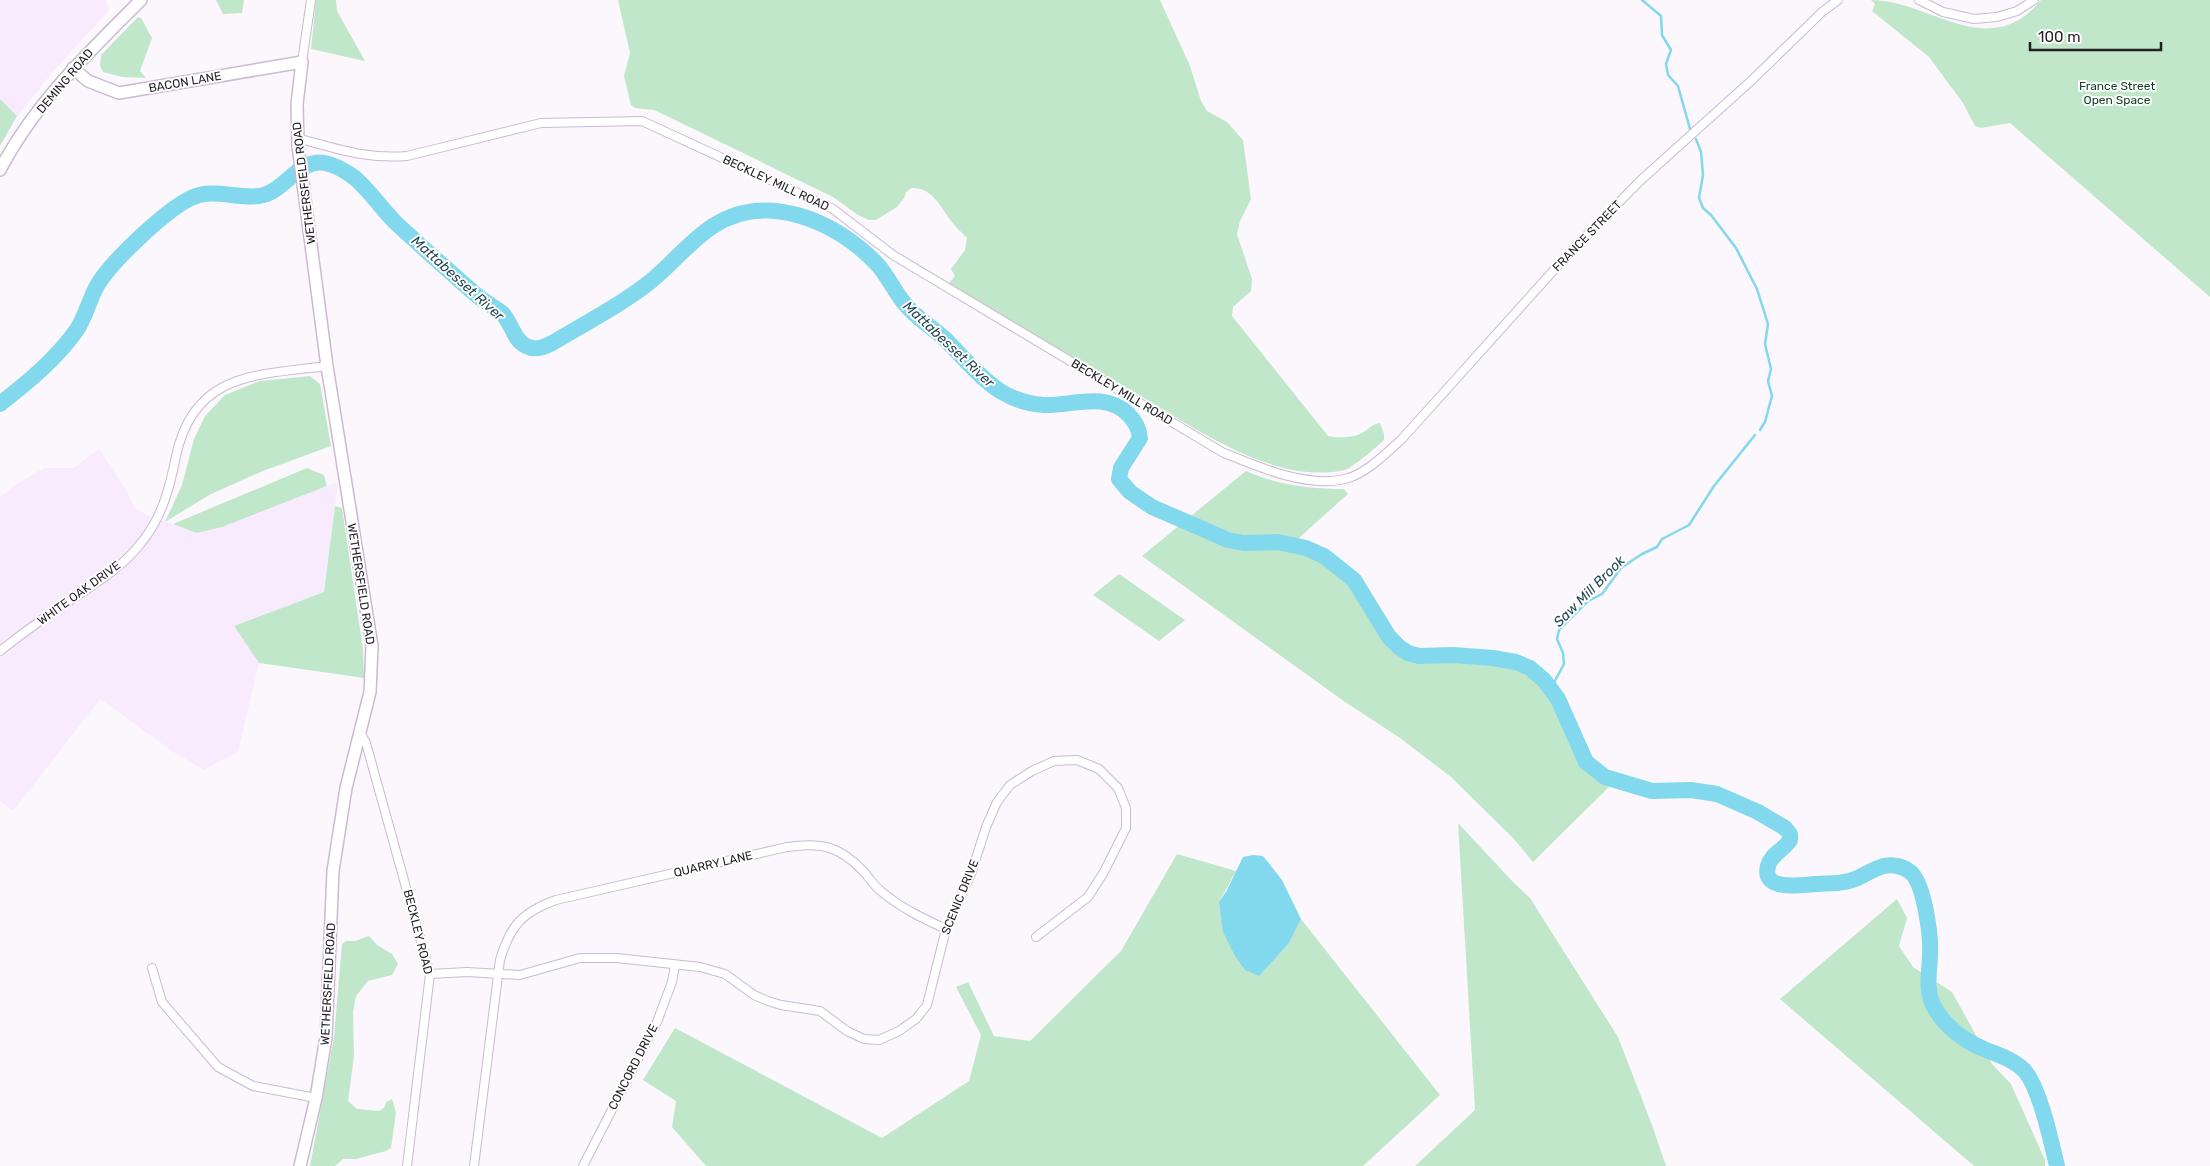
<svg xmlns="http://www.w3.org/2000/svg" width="2210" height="1166" viewBox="0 0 2210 1166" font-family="Rubik,sans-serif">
<rect width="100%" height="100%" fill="#fbf7fc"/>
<g fill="#f8ebfd">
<path d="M0 0H106L109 10 56 68 17 116 0 99Z"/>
<path d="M99 449 127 492 134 507 145 514 197 533 222 527 338 482 324 592 234 626 259 663 238 751 204 770 172 751 100 699 13 811 0 801V497L15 485 44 468H74Z"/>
</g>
<g fill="#c1e7ca">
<path d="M216 0H244L242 13 223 14Z"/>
<path d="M316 0H336L337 11 365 61 311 49Z"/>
<path d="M618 0H1160L1190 66 1201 101 1207 111 1227 122 1243 140 1251 199 1240 221 1237 234 1252 279 1251 291 1233 307 1232 316 1328 436C1338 438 1353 438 1362 433 1369 429 1372 424 1380 423L1384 434V440C1378 446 1352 468 1345 470 1273 486 1191 425 1132 391 1070 356 1010 320 949 283L955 276 951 269 965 250 967 238C962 233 956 227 951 221 940 206 932 187 911 188L906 192 904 198 897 207 876 220H869L858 215 833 197 671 118 654 110 635 108 631 105 624 76 630 53Z"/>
<path d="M1871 0C1930 0 1989 64 2041 0H2210V297L2010 123 1981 128 1975 126 1963 103 1929 57 1872 11 1875 4Z"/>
<path d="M138 17 141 18 152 38 140 71 146 78 122 77 103 72 100 66 101 55Z"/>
<path d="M0 99 17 116 0 146Z"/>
<path d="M310 376 320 384 331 446 263 471 211 494 165 522 182 485 194 439 205 416 225 395 260 381Z"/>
<path d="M307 468 324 475 327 486 222 527 197 533 173 524Z"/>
<path d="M1246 471C1278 485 1310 489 1344 489L1348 494 1291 545C1316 551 1341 563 1357 585 1373 606 1383 643 1409 654 1418 657 1429 655 1439 655 1473 654 1522 654 1546 682 1572 713 1572 767 1615 781L1533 862 1513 838 1451 777 1400 738 1345 702 1142 556Z"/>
<path d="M335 506 342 508 363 649 364 678 259 663 234 626 324 592Z"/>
<path d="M1119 574 1185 620 1159 641 1093 595Z"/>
<path d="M1458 823 1513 882 1530 898 1618 1037 1652 1125 1666 1166H1415L1475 1110Z"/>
<path d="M1177 854 1236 871 1219 902 1224 932 1259 975 1289 943 1301 919 1440 1095 1363 1166H706L672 1127 676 1101 643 1080 675 1028 882 1138 969 1081 981 1035 956 987 968 982 994 1036 1030 1041 1121 951Z"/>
<path d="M1897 899 1907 918 1899 946 1913 967 1952 992 1992 1064 2011 1084 2045 1160V1166H1974L1780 999Z"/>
<path d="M369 936 377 945 392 954 398 964 392 975 368 981 356 996 353 1012 354 1056 348 1101 357 1109 379 1111 384 1108 386 1102 392 1099 396 1112 391 1148 386 1151 356 1159H343L335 1166H310L334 1037 342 944 346 941H355Z"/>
</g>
<path fill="#82d8ed" d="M1253 855 1263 856 1282 880 1301 919 1289 943 1259 976 1245 970 1235 956 1223 932 1219 902 1227 890 1243 857Z"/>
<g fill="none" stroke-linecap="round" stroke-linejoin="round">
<g stroke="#82d8ed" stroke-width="2.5">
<path d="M1642 0 1661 16 1662 35 1671 50 1666 64 1668 75 1678 86 1690 129"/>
<path d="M1696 139 1701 152 1703 175 1699 198 1703 208 1711 215 1736 248 1757 289 1768 324 1765 344 1771 369 1768 381 1772 396 1765 422 1760 430"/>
<path d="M1551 688 1564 664 1563 653 1557 639 1559 630 1588 601 1602 594 1621 568 1642 554 1657 547 1662 539 1689 525 1714 486 1755 435"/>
</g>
<path stroke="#82d8ed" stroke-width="16" d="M0 404C28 382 55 360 76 331 86 317 89 299 98 284 113 260 164 212 189 199 213 187 234 199 259 196 284 193 298 158 325 163 335 165 347 172 355 178 371 192 383 211 398 225 423 248 449 271 474 293 483 301 493 306 502 313 512 323 513 340 526 346 536 351 545 347 554 342 587 322 621 305 651 281 672 264 690 241 713 226 767 191 836 221 877 264 888 276 894 291 905 304 916 318 932 327 945 339 963 357 979 377 1000 391 1013 399 1028 404 1044 405 1072 406 1105 391 1128 414 1135 421 1139 428 1140 438L1121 468 1119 479 1130 492 1152 507 1228 540 1244 543 1278 542 1306 548 1324 556 1354 580 1389 637 1399 647 1408 653 1419 656 1453 655 1493 658 1516 662 1530 668 1544 680 1558 699 1586 762 1605 777 1652 791 1691 790 1717 794 1758 812 1785 828 1790 834V840C1784 850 1771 854 1768 866 1761 892 1802 885 1815 884 1827 883 1838 884 1849 881 1862 878 1871 869 1884 866 1892 864 1902 866 1909 871 1924 880 1931 936 1930 953 1930 971 1925 988 1933 1005 1943 1025 1964 1041 1984 1049 1998 1055 2013 1059 2024 1070 2040 1088 2051 1141 2057 1166"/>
<g stroke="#cabad2" stroke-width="10">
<g id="street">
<path d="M1919 0 1943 12 1974 19 1997 17 2017 11 2034 0"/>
<path d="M302 62 311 0"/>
<path d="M297 138C338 149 364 159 407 156L541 123 642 121 833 209 893 255 1222 452C1258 467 1306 488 1345 479 1366 474 1385 454 1401 440L1571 251 1641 180 1752 80 1822 12 1838 0"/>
<path d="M0 651C23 633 46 616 71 600 95 583 123 567 141 543 162 518 170 487 176 456 194 372 257 375 327 366"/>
<path d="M361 734 366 743 430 974 407 1166"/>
<path d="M152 968 162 1002 218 1067 253 1086 316 1098"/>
<path d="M430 974 467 972 520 975 580 958H617L700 967 725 974 754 995 768 1001 781 1005 820 1011 847 1031 864 1039 879 1040 899 1031 916 1019 927 1005 946 929 971 874 986 827 997 802 1010 785 1032 771 1054 761 1077 760 1099 769 1118 788 1126 808V828L1104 872 1088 897 1036 937"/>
<path d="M474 1166 500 960C510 926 522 912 556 900L787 847C821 842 840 846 864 872 870 879 875 887 882 892 901 908 924 919 946 929"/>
<path d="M583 1166 657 1022 672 982 675 965"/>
</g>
</g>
<g stroke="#cabad2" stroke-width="14">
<g id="secondary">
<path d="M73 68 88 81 119 93 302 62 297 104 298 146 327 366 372 646 370 692 346 788 333 871 326 1037 316 1098 300 1166"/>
<path d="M0 170C34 104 89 52 141 0"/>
</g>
</g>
<use href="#street" stroke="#fff" stroke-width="8"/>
<use href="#secondary" stroke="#fff" stroke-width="11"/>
</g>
<g text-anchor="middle" stroke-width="4" stroke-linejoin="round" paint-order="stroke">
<g font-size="12" fill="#231d26" stroke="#fff">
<text transform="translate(65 81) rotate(-50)" y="4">DEMING ROAD</text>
<text transform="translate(185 82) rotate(-10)" y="4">BACON LANE</text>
<text transform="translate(304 183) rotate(-97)" y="4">WETHERSFIELD ROAD</text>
<text transform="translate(776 183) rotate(25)" y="4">BECKLEY MILL ROAD</text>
<text transform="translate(1587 236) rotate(-46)" y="4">FRANCE STREET</text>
<text transform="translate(1122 392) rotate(31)" y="4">BECKLEY MILL ROAD</text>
<text transform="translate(361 584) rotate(81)" y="4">WETHERSFIELD ROAD</text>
<text transform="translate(79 593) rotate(-36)" y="4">WHITE OAK DRIVE</text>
<text transform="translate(713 864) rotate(-13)" y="4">QUARRY LANE</text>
<text transform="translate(960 897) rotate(-68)" y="4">SCENIC DRIVE</text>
<text transform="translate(418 932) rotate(76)" y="4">BECKLEY ROAD</text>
<text transform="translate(328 984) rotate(-87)" y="4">WETHERSFIELD ROAD</text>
<text transform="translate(633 1067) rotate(-63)" y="4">CONCORD DRIVE</text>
</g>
<g font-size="12" fill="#0f3e22" stroke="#fff">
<text x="2117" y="90">France Street<tspan x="2117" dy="14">Open Space</tspan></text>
</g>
<g font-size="14" font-style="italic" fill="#224953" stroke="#fff">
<text transform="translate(458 278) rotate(42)" y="5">Mattabesset River</text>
<text transform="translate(949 344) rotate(43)" y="5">Mattabesset River</text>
<text transform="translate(1589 591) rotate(-45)" y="5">Saw Mill Brook</text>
</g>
</g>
<path d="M2030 42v8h131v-8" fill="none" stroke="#231d26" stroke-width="2.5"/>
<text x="2038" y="42" font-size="15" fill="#231d26" stroke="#ffffff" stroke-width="4" paint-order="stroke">100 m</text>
</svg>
